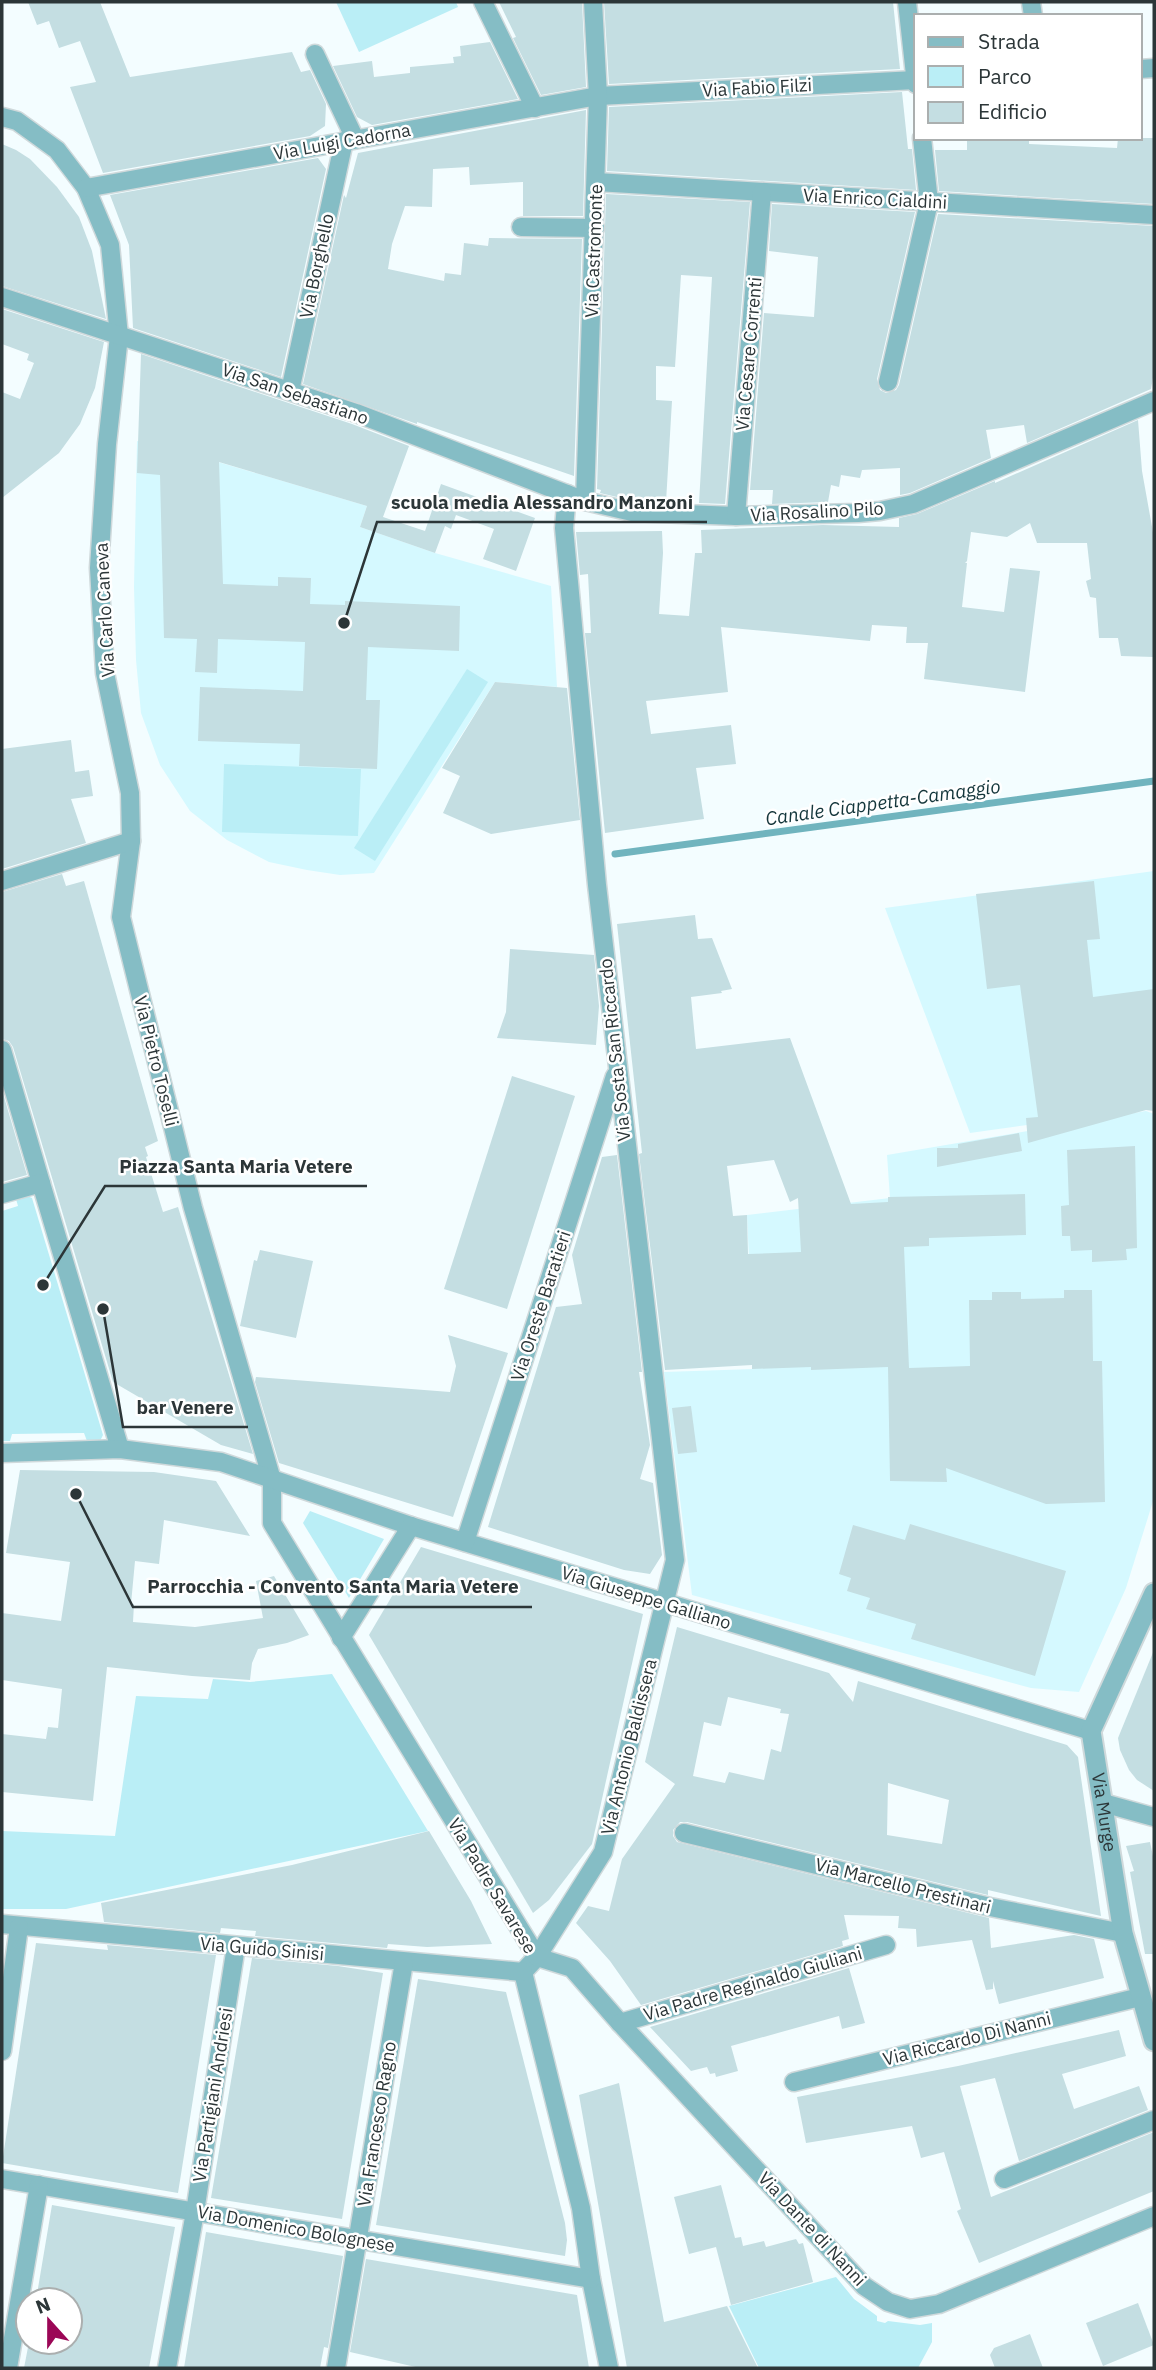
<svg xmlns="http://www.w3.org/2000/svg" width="1156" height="2370" viewBox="0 0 1156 2370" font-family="'IBM Plex Sans',sans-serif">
<rect width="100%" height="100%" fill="#f3fdff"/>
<g fill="#d5f9ff">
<path d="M137 441 181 451 367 506 360 527 435 553 551 586 557 687 495 682 374 873 340 875 307 870 269 862 227 840 190 811 160 765 141 713 136 660 134 587Z"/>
<path d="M1154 871V1107L970 1133 885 908Z"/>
<path d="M1146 1111 1154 1114V1498L1126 1588 1079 1692 1031 1688 692 1595 664 1372 754 1369 747 1215 890 1198 887 1155Z"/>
</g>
<g fill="#baeef6">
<path d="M336 2H456L458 7 359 52Z"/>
<path d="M467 669 488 682 375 861 354 848Z"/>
<path d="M224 764 361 769 358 836 222 832Z"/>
<path d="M27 1196 32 1198 103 1435 100 1441H87L84 1433 12 1434 10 1441H2V1211L18 1206 16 1199Z"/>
<path d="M310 1511 384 1539 349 1598 303 1523Z"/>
<path d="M332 1674 428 1831 66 1909H2V1831L115 1836 136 1696 208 1699 213 1679 250 1682Z"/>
<path d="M836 2277 854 2299 877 2316V2321L885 2323 888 2321 920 2325 932 2323V2342L918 2368H759L729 2306Z"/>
</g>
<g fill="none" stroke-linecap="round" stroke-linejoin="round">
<path stroke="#70b4be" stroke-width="7" d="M615 854 1154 781"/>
</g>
<g fill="#c4dee2" fill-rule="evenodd">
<path d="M28 2H100L130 77 292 52 301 72 310 70 326 104 325 126 310 136 103 173 70 87 96 82 80 41 59 48 49 21 37 25Z"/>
<path d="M499 2H582L586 87 541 95 513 38 516 37Z"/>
<path d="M604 2H893L900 69 609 84Z"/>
<path d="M490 42 518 99 372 125 357 117 333 66 372 61 374 77 410 73V67L454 63 453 57 461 56 460 46Z"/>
<path d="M902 92 908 149H912L916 190 607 171 609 107Z"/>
<path d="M586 110 583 216H523V182L470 185 469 167 433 169 432 207 405 206 392 244 388 269 444 281 445 273 461 275 464 243 488 246 489 238 582 239 574 476 417 422V424L303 384 344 195 346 198 358 153Z"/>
<path d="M967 138H1029V144L1117 148 1118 138H1154V204L939 191 935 150H967Z"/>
<path d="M2 144 16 150 30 159 57 187 79 217 92 251 106 319 2 286Z"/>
<path d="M318 158 326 169 281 377 133 328 129 245 110 195Z"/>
<path d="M606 194 750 202 725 504 699 503 712 277 681 275 675 367 656 366V400L672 401 666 502 634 501 600 493 601 490 597 489Z"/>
<path d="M772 204 915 212 877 379 880 390 886 393 896 390 899 385 938 214 1154 226V372L1151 389 1027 443 1024 425 986 430 991 458 910 493 900 495V468L862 470 860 478 841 475 839 487 831 485 828 502 772 504 773 490H750L764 313 814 317 818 257 769 251Z"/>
<path d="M2 309 104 342 95 388 80 424 59 453 2 498V392L20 399 34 363 27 360 29 354 2 344Z"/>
<path d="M141 354 352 424 409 446 383 517 425 531 441 484 535 518 516 571 483 559 494 529 456 515 451 529 445 526 435 553 360 527 367 506 219 462 223 584 278 586V577L311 578 310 604 345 605V601L460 606 459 651 368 647 366 700H380L377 769 299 766 300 744 198 741 200 687 303 691 305 642 218 639 217 673 195 672 197 639 164 638 160 475 137 473Z"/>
<path d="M1138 420 1142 471 1154 538V657L1121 656 1118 638H1099L1096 598 1090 597 1086 581 1091 579 1087 543H1037L1030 523 1007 537 971 532 967 561 965 563H967L962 607 1004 612 1010 568 1040 571 1025 692 924 679 928 643H906L907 627 872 625 870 641 721 627 728 692 646 701 651 734 731 725 736 764 696 768 704 819 605 833 585 633H591L588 574 580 575 576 532 662 531 663 553 659 614 689 616 695 553H702L701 530 823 525 899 527V518L917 514 995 481V483Z"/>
<path d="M495 682 567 688 580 820 491 834 443 813 460 776 442 768Z"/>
<path d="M71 740 75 772 89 770 93 796 71 799 86 843 2 869V749Z"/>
<path d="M62 874 66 886 84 881 158 1141 145 1147 148 1156 146 1157 163 1212 178 1207 253 1454 221 1445 113 1382 13 1047 9 1041 2 1039V892Z"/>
<path d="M1094 881 1100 939 1087 940 1093 997 1154 989V1111L1146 1110 1028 1143 1026 1118 1038 1117 1020 985 987 989 976 894Z"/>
<path d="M695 915 698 939 712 938 732 989 721 991 722 993 691 997 696 1049 790 1038 851 1204 888 1202V1197L1025 1194 1026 1235 929 1238V1246L904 1247 909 1368 970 1366 969 1300H992V1292H1021V1299L1064 1298V1290H1092L1093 1361H1102L1105 1502 1046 1504 946 1468 947 1482 890 1481 888 1367 811 1370V1367L752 1369V1365L665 1370 639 1154 642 1153 617 924ZM774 1160 790 1202 798 1198 801 1252 748 1254 747 1215 733 1216 727 1166Z"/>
<path d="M510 949 594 955 599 1006 596 1045 497 1038 506 1012Z"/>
<path d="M512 1076 575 1096 507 1309 444 1289Z"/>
<path d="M2 1090 27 1175 2 1182Z"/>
<path d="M1019 1133 1022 1151 937 1167V1148H958V1144Z"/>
<path d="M1135 1146 1137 1248 1126 1249 1127 1260 1092 1262V1250L1071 1251 1070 1236H1062L1061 1206 1069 1205 1067 1150Z"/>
<path d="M617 1155 642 1372H639L650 1445 640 1479 653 1483 662 1555 650 1574 624 1570 488 1527 556 1307 582 1304 572 1255 602 1157Z"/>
<path d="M260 1250 313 1261 296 1338 240 1326 254 1260 257 1261Z"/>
<path d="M448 1335 508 1353 453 1517 279 1463 255 1382 256 1377 450 1392 456 1366Z"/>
<path d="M691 1406 697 1452 678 1454 672 1408Z"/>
<path d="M20 1470 154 1472 216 1481 250 1536 164 1520 159 1564 135 1561 131 1604H134L133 1622 195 1627 263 1618 256 1581 274 1576 309 1635 287 1643 258 1649 252 1663 250 1680 192 1676 107 1667 93 1801 2 1792V1734L46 1739 48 1727 58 1728 62 1689 2 1680V1613L61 1621 70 1562 6 1553Z"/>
<path d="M910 1524 1066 1571 1035 1676 911 1639 916 1624 866 1609 870 1598 847 1591 851 1578 839 1574 853 1525 905 1540Z"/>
<path d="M421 1547 643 1614 592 1844 549 1900 533 1913 369 1635Z"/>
<path d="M677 1627 829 1673 853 1702 858 1681 1067 1745 1078 1757 1101 1916 988 1890V1895L687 1822H680L673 1830V1836L677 1842 989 1918 991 1948 1074 1935 1094 1939 1104 1978 999 2004 993 1981V1989L986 1990 972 1940 917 1947 916 1929 898 1928 899 1916 844 1915 849 1939 842 1941 843 1946 641 2005 610 1961 576 1923 588 1906 609 1911 622 1859 675 1784 645 1762ZM728 1697 781 1709 780 1713 789 1714 781 1752 771 1749 764 1780 729 1772 725 1783 693 1776 704 1722 721 1726ZM888 1783 949 1800 942 1844 887 1835Z"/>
<path d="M1154 1650V1791L1137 1780 1129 1770 1120 1750 1118 1738Z"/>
<path d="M429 1831 471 1901 492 1944 427 1947 388 1944 387 1948 255 1936 256 1931 221 1928 220 1933 104 1922 101 1903 292 1865Z"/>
<path d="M1150 1842 1154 1861V1954H1145L1130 1872 1134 1871 1126 1846Z"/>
<path d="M36 1943 108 1950 107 1945 216 1955 178 2193 2 2163Z"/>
<path d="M252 1958 338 1966 383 1973 342 2219 211 2198Z"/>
<path d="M849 1968 865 2023 842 2029 839 2016 731 2046 738 2071 716 2077 715 2073 710 2074 707 2067 691 2071 650 2027Z"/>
<path d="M418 1979 506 1992 565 2223 567 2240 565 2256 376 2225Z"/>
<path d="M1119 2030 1126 2056 1062 2074 1074 2109 1139 2086 1148 2110 1019 2161 995 2078 960 2086 991 2197 1154 2132V2191L979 2263 957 2211 961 2209 944 2152 921 2158 912 2126 806 2143 797 2097 958 2066Z"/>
<path d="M619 2083 664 2322 727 2306 758 2368H627L579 2095Z"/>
<path d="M721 2185 735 2238 741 2237 743 2246 764 2241 766 2247 796 2239 799 2244 803 2243 813 2282 731 2305 716 2247 689 2254 674 2197Z"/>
<path d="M52 2205 175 2227 149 2368H24L29 2342H70V2300H36Z"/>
<path d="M206 2232 343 2256 328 2348 324 2347 320 2368H184Z"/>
<path d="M366 2259 577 2295 589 2368H420L350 2352Z"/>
<path d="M1138 2303 1154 2345 1103 2366 1086 2323Z"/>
<path d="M1030 2334 1043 2368H995L990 2355 994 2348Z"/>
</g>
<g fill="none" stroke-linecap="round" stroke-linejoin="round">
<g stroke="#cfd9db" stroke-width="21">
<g id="minor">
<path d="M483 2 535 108"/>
<path d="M907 2 916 84"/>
<path d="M1031 2 1033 16"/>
<path d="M315 54 355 139"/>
<path d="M1140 69 1154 68"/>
<path d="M2 117 17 121 57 150 86 188 110 245 119 336 107 444 99 568 105 673 130 793 131 841 121 917 193 1208 272 1480V1523L537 1957 523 1972 581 2208 591 2279 609 2368"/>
<path d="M596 182 1154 215"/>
<path d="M86 188 598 96 916 80"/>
<path d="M521 227 595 228"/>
<path d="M2 297 356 413 585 501 632 512 736 516 858 513 880 511 913 504 1154 401"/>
<path d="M888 382 929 202 922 138"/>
<path d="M290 391 344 141"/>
<path d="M567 494 564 528 597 885 675 1560 603 1852 537 1957 572 1968 620 2023 864 2286 888 2302 910 2309 939 2304 1154 2216"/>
<path d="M585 501 598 96 593 2"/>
<path d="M736 516 762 192"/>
<path d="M2 881 131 841"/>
<path d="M2 1050 41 1183"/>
<path d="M2 1194 41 1183 120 1449"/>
<path d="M2 1453 120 1449 221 1462 411 1526 1091 1731"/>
<path d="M465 1542 615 1076"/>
<path d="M341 1638 411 1526"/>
<path d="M1103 1803 1154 1817"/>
<path d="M684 1833 990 1907 1123 1933"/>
<path d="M2 1924 523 1972"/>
<path d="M620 2023 886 1945"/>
<path d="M2 2051 19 1927"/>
<path d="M794 2082 1140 1997"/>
<path d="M2 2179 591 2279"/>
<path d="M1004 2179 1154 2120"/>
<path d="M8 2368 39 2185"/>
<path d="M167 2368 195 2212 236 1946"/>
<path d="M336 2368 404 1962"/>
</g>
</g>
<g stroke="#cfd9db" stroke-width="23">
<g id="tertiary">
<path id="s1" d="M1154 1593 1091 1731 1123 1933 1154 2041"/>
</g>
</g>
<use href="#minor" stroke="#85bdc5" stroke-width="18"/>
<use href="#tertiary" stroke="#85bdc5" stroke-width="19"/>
</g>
<g text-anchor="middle" stroke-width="5" stroke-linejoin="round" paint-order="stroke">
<g font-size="18" fill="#2c3638" stroke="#fff">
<text transform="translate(757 88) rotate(-3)" y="6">Via Fabio Filzi</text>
<text transform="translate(342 142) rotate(-10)" y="6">Via Luigi Cadorna</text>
<text transform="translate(875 199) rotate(3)" y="6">Via Enrico Cialdini</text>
<text transform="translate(594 251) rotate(-88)" y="6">Via Castromonte</text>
<text transform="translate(317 266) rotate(-78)" y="6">Via Borghello</text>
<text transform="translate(749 354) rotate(-85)" y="6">Via Cesare Correnti</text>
<text transform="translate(295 394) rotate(19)" y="6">Via San Sebastiano</text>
<text transform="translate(817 512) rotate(-3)" y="6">Via Rosalino Pilo</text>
<text transform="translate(105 610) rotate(-93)" y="6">Via Carlo Caneva</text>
<text transform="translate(615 1050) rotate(-96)" y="6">Via Sosta San Riccardo</text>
<text transform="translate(156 1061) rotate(76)" y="6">Via Pietro Toselli</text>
<text transform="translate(541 1306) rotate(-72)" y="6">Via Oreste Baratieri</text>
<text transform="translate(646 1598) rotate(17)" y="6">Via Giuseppe Galliano</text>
<text transform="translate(629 1747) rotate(-76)" y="6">Via Antonio Baldissera</text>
<text dy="6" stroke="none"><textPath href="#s1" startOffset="234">Via Murge</textPath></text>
<text transform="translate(492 1886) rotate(59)" y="6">Via Padre Savarese</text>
<text transform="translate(903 1886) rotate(14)" y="6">Via Marcello Prestinari</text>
<text transform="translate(262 1949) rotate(5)" y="6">Via Guido Sinisi</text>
<text transform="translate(753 1984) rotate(-16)" y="6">Via Padre Reginaldo Giuliani</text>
<text transform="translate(967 2039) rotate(-14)" y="6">Via Riccardo Di Nanni</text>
<text transform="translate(213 2095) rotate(-81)" y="6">Via Partigiani Andriesi</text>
<text transform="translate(377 2124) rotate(-81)" y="6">Via Francesco Ragno</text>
<text transform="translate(296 2229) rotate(10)" y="6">Via Domenico Bolognese</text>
<text transform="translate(812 2229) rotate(47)" y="6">Via Dante di Nanni</text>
</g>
<g font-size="19" font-style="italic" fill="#14363b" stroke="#fff">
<text transform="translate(883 802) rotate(-8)" y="7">Canale Ciappetta-Camaggio</text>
</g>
</g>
<path fill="none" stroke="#2c3638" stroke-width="2.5" d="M344 623L377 522H707M43 1285L105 1186H367M103 1309L123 1427H248M76 1494L133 1607H532"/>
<g fill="#2c3638" stroke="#fff" stroke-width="2.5">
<circle cx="344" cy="623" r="7"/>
<circle cx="43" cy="1285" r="7"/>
<circle cx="103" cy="1309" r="7"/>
<circle cx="76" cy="1494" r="7"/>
</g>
<g font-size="19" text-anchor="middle" font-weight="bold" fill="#2c3638" stroke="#fff" stroke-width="5" stroke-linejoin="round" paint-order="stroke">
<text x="542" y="509">scuola media Alessandro Manzoni</text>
<text x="236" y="1173">Piazza Santa Maria Vetere</text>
<text x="185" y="1414">bar Venere</text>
<text x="333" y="1593">Parrocchia - Convento Santa Maria Vetere</text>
</g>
<rect width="1156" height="2370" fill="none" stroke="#2c3638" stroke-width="7"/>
<rect x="914" y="14" width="228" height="126" fill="#ffffff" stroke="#abafaf" stroke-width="2"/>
<rect x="928" y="37" width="35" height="10" fill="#85bdc5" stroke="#abafaf" stroke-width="2"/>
<text x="978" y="49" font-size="21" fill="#2c3638">Strada</text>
<rect x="928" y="66" width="35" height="21" fill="#baeef6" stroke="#abafaf" stroke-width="2"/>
<text x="978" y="84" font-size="21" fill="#2c3638">Parco</text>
<rect x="928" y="102" width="35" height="21" fill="#c4dee2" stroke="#abafaf" stroke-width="2"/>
<text x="978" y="119" font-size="21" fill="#2c3638">Edificio</text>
<g transform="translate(49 2321) rotate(339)"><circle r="33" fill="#ffffff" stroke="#abafaf" stroke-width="2"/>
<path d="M0-5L12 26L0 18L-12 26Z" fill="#9b0756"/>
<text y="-10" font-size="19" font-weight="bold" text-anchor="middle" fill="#2c3638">N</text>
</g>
</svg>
